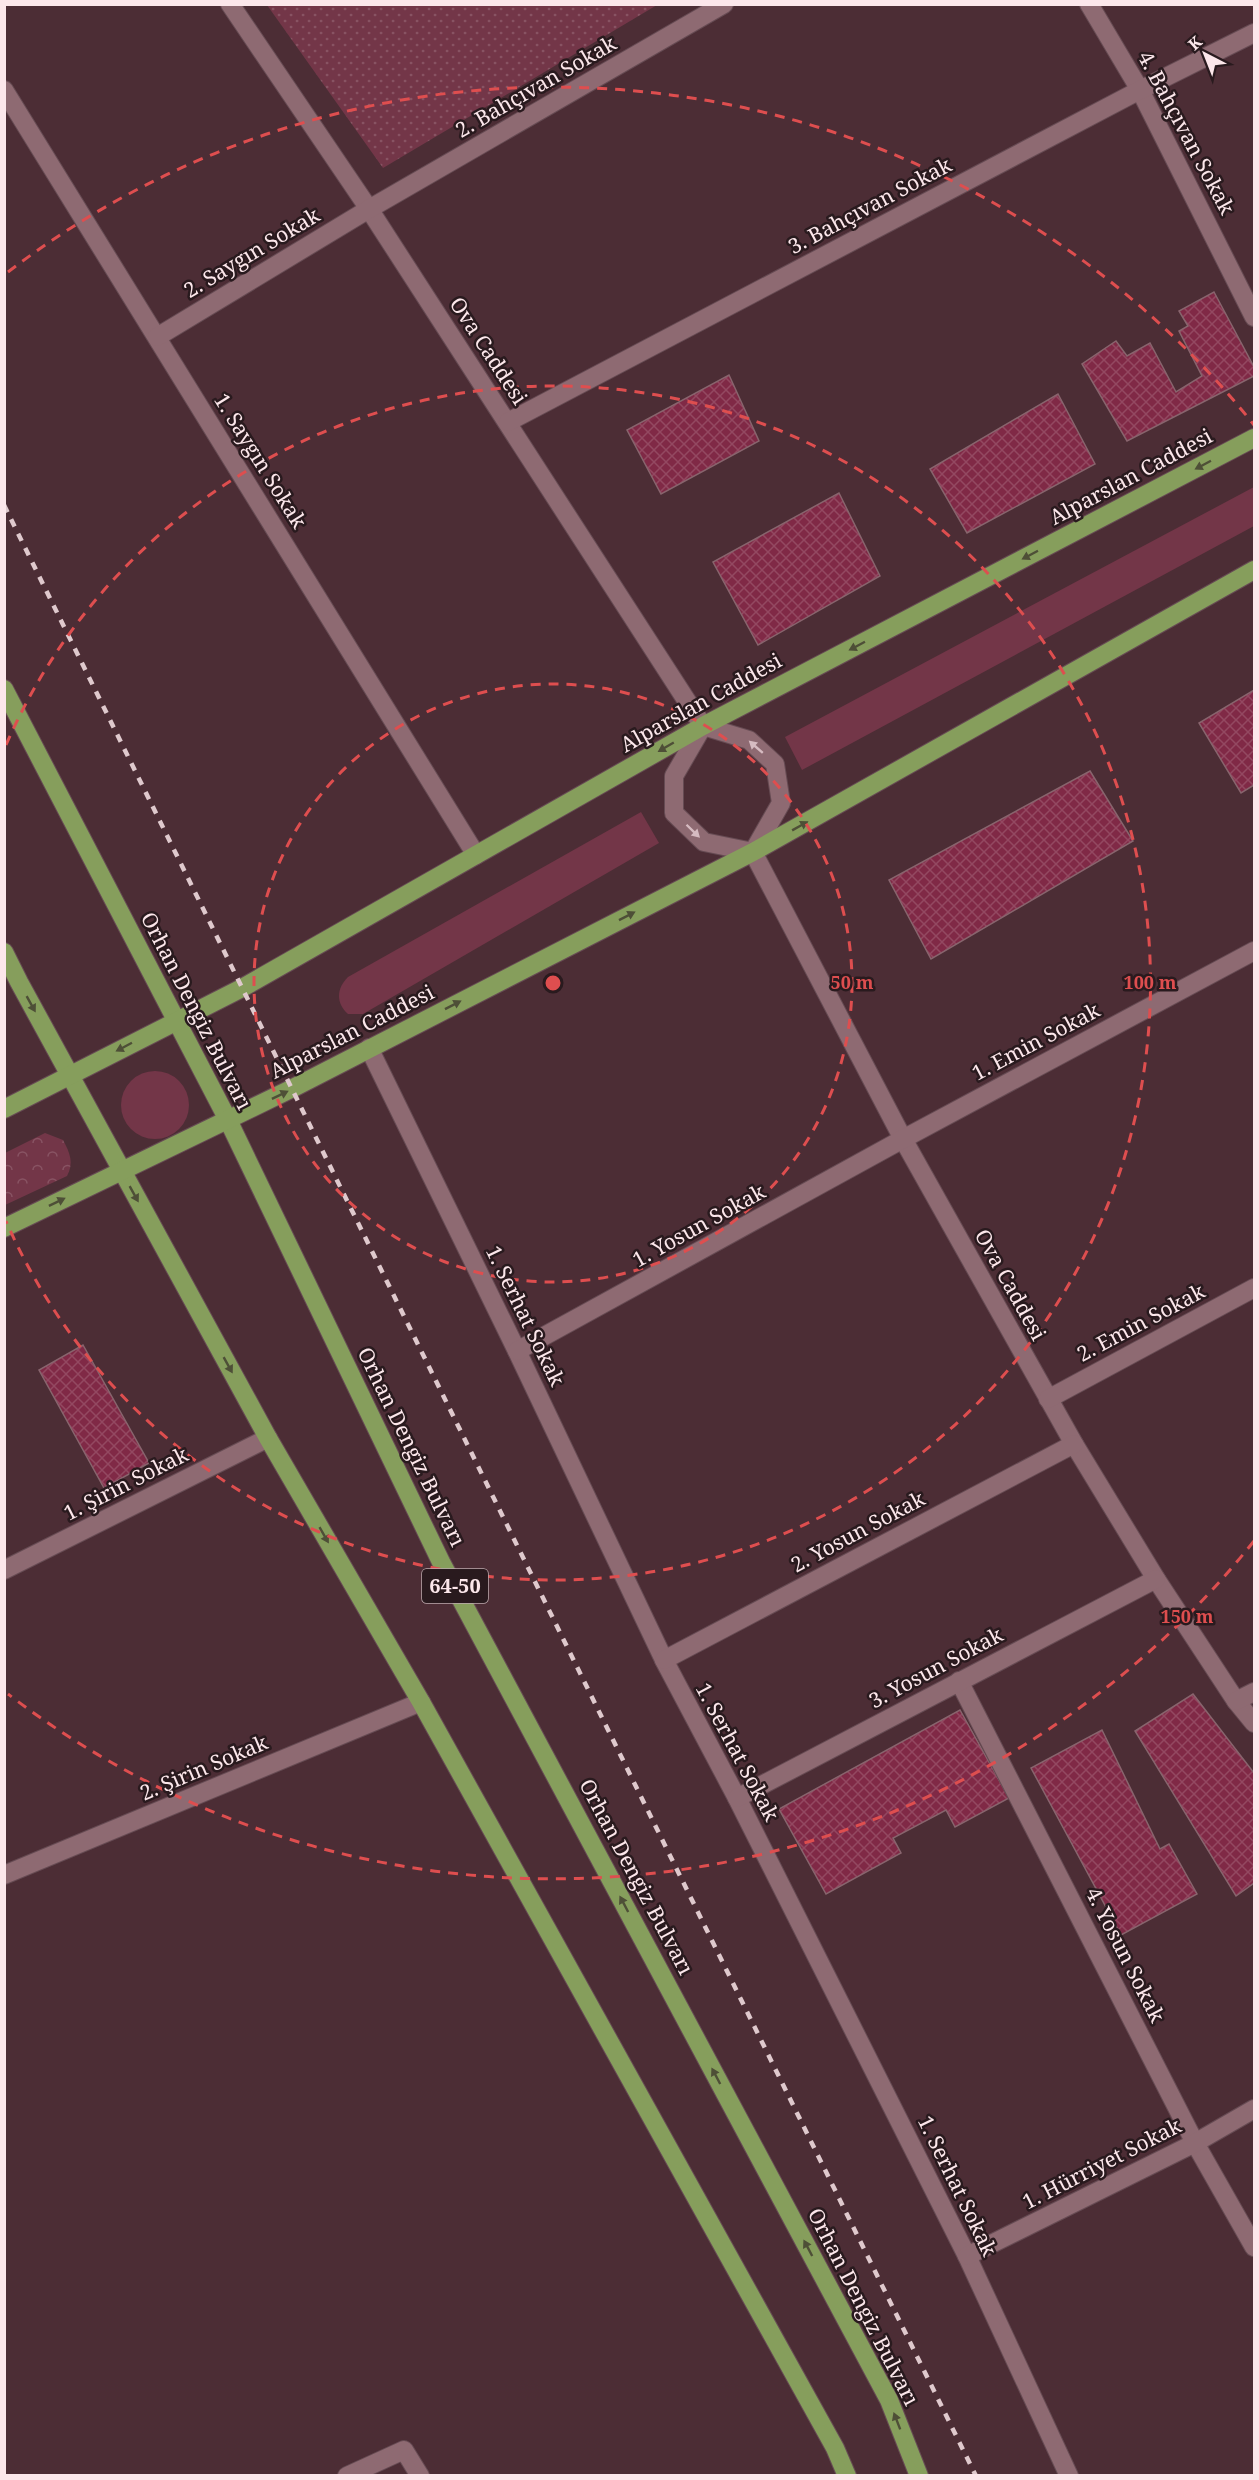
<svg xmlns="http://www.w3.org/2000/svg" width="1259" height="2480" viewBox="0 0 1259 2480" font-family="'Noto Serif',serif">
<defs>
<pattern id="forest-crowns" width="20" height="18" patternUnits="userSpaceOnUse" patternTransform="scale(1.5)"><rect width="20" height="18" fill="#733648"/><path d="M2 6a3 3 0 1 1 6 0M12 15a3 3 0 1 1 6 0" fill="none" stroke="#885363"/></pattern>
<pattern id="park-dots" width="8" height="8" patternUnits="userSpaceOnUse" patternTransform="scale(1.5)"><rect width="8" height="8" fill="#733648"/><path d="M2 2h.1M6 6h.1" fill="none" stroke="#885363" stroke-width="1.8" stroke-linecap="round"/></pattern>
<pattern id="building-cross-hatch" width="8" height="8" patternUnits="userSpaceOnUse" patternTransform="scale(1.5)"><rect width="8" height="8" fill="#802946"/><path d="M0 0l8 8M0 8l8-8" fill="none" stroke="#934861"/></pattern>
</defs>
<rect width="100%" height="100%" fill="#4c2d35"/>
<g fill="#733648">
<path d="M1254 487V526L802 770 785 737Z"/>
<path d="M641 812 659 843 363 1014H348C335 1002 337 988 348 977Z"/>
<circle cx="155" cy="1105" r="34"/>
</g>
<path fill="url(#forest-crowns)" d="M45 1133 63 1140C70 1153 74 1163 67 1176L5 1205V1153Z"/>
<path fill="url(#park-dots)" d="M267 5H657L383 168Z"/>
<g fill="url(#building-cross-hatch)" stroke="#88646d" stroke-width="1.5">
<path d="M1214 292 1254 367V376L1127 441 1082 364 1116 341 1127 356 1150 343 1176 392 1202 376 1179 331 1188 326 1179 311Z"/>
<path d="M729 375 759 441 661 494 627 430Z"/>
<path d="M1058 394 1095 464 967 533 930 469Z"/>
<path d="M839 493 880 576 758 645 713 562Z"/>
<path d="M1254 690V785L1241 793 1199 723Z"/>
<path d="M1090 771 1133 841 931 959 889 880Z"/>
<path d="M83 1345 149 1463 104 1488 39 1370Z"/>
<path d="M1193 1694 1254 1773V1883L1236 1896 1135 1731Z"/>
<path d="M960 1710 1009 1798 955 1827 946 1810 893 1838 901 1853 826 1894 779 1809Z"/>
<path d="M1102 1730 1160 1849 1169 1844 1197 1894 1121 1935 1031 1768Z"/>
</g>
<g fill="none" stroke-linecap="round" stroke-linejoin="round">
<g stroke="#664b53" stroke-width="20">
<g id="minor">
<path d="M230 4 369 209 703 726 749 740 775 764 781 803 753 852"/>
<path d="M1089 4 1140 90 1254 317"/>
<path d="M4 90 476 855"/>
<path d="M157 337 369 209 724 4"/>
<path d="M508 422 1140 90 1254 33"/>
<path d="M703 726 674 776V813L704 842 753 852"/>
<path d="M753 852 903 1139 1074 1444 1156 1579 1236 1701 1254 1723"/>
<path d="M369 1048 517 1351 664 1660 737 1798 967 2256 1069 2476"/>
<path d="M517 1351 903 1139 1254 951"/>
<path d="M1048 1399 1254 1288"/>
<path d="M4 1570 268 1438"/>
<path d="M664 1660 1074 1444"/>
<path d="M959 1681 1195 2143 1254 2247"/>
<path d="M1236 1701 1254 1692"/>
<path d="M737 1798 1156 1579"/>
<path d="M4 1875 421 1702"/>
<path d="M967 2256 1195 2143 1254 2109"/>
<path d="M347 2476 404 2450 420 2476"/>
</g>
</g>
<g stroke="#664b53" stroke-width="20">
<g id="major">
<path d="M4 689 228 1120 441 1562 889 2400 919 2476"/>
<path d="M4 952 19 982 268 1438 421 1702 835 2448 847 2476"/>
<path d="M4 1109 242 988 703 726 1254 438"/>
<path d="M4 1228 293 1088 753 852 1254 570"/>
</g>
</g>
<use href="#minor" stroke="#8e6a72" stroke-width="18"/>
<use href="#major" stroke="#869e5c" stroke-width="18"/>
<path stroke="#dfc9cd" stroke-width="4.5" stroke-dasharray="8 8" stroke-linecap="butt" d="M4 505 976 2476"/>
</g>
<defs><path id="oneway-solid" d="M-6-.8H1V-3.2L6.5 0L1 3.2V.8H-6Z" transform="scale(1.5)"/></defs>
<g fill="#4e4f37">
<use href="#oneway-solid" transform="translate(1203 465) rotate(152)"/>
<use href="#oneway-solid" transform="translate(1030 555) rotate(152)"/>
<use href="#oneway-solid" transform="translate(857 646) rotate(152)"/>
<use href="#oneway-solid" transform="translate(666 747) rotate(150)"/>
<use href="#oneway-solid" transform="translate(800 826) rotate(-29)"/>
<use href="#oneway-solid" transform="translate(627 916) rotate(-27)"/>
<use href="#oneway-solid" transform="translate(31 1004) rotate(61)"/>
<use href="#oneway-solid" transform="translate(453 1005) rotate(-27)"/>
<use href="#oneway-solid" transform="translate(124 1047) rotate(152)"/>
<use href="#oneway-solid" transform="translate(280 1095) rotate(-26)"/>
<use href="#oneway-solid" transform="translate(134 1194) rotate(61)"/>
<use href="#oneway-solid" transform="translate(57 1202) rotate(-26)"/>
<use href="#oneway-solid" transform="translate(228 1365) rotate(61)"/>
<use href="#oneway-solid" transform="translate(324 1535) rotate(60)"/>
<use href="#oneway-solid" transform="translate(624 1904) rotate(-118)"/>
<use href="#oneway-solid" transform="translate(716 2076) rotate(-118)"/>
<use href="#oneway-solid" transform="translate(808 2248) rotate(-118)"/>
<use href="#oneway-solid" transform="translate(897 2421) rotate(-111)"/>
</g>
<g fill="#d6bbc1">
<use href="#oneway-solid" transform="translate(756 747) rotate(-139)"/>
<use href="#oneway-solid" transform="translate(693 831) rotate(44)"/>
</g>
<g fill="none" stroke="#de4e4f" stroke-width="3" stroke-dasharray="10 8">
<circle cx="553" cy="983" r="299"/>
<path d="M6 745A597 597 0 1 1 6 1221"/>
<path d="M1254 1541A896 896 0 0 1 8 1694M8 272A896 896 0 0 1 1254 425"/>
</g>
<g text-anchor="middle" stroke-width="5" stroke-linejoin="round" paint-order="stroke">
<rect fill="#291a1e" stroke="#bdaaae" stroke-width="1.5" x="422" y="1569" width="66" height="34" rx="4.5"/>
<g font-size="20" font-weight="bold" fill="#fce7eb">
<text x="455" y="1593">64-50</text>
</g>
<g font-size="21" fill="#fce7eb" stroke="#291a1e">
<text transform="translate(536 87) rotate(-30)" y="7">2. Bahçıvan Sokak</text>
<text transform="translate(1186 133) rotate(62)" y="7">4. Bahçıvan Sokak</text>
<text transform="translate(870 206) rotate(-28)" y="7">3. Bahçıvan Sokak</text>
<text transform="translate(252 253) rotate(-31)" y="7">2. Saygın Sokak</text>
<text transform="translate(488 351) rotate(57)" y="7">Ova Caddesi</text>
<text transform="translate(260 461) rotate(58)" y="7">1. Saygın Sokak</text>
<text transform="translate(1131 477) rotate(-28)" y="7">Alparslan Caddesi</text>
<text transform="translate(701 703) rotate(-29)" y="7">Alparslan Caddesi</text>
<text transform="translate(196 1011) rotate(63)" y="7">Orhan Dengiz Bulvarı</text>
<text transform="translate(352 1032) rotate(-27)" y="7">Alparslan Caddesi</text>
<text transform="translate(1036 1042) rotate(-28)" y="7">1. Emin Sokak</text>
<text transform="translate(699 1226) rotate(-29)" y="7">1. Yosun Sokak</text>
<text transform="translate(1010 1285) rotate(61)" y="7">Ova Caddesi</text>
<text transform="translate(525 1316) rotate(64)" y="7">1. Serhat Sokak</text>
<text transform="translate(1141 1323) rotate(-28)" y="7">2. Emin Sokak</text>
<text transform="translate(411 1447) rotate(64)" y="7">Orhan Dengiz Bulvarı</text>
<text transform="translate(126 1484) rotate(-27)" y="7">1. Şirin Sokak</text>
<text transform="translate(858 1532) rotate(-28)" y="7">2. Yosun Sokak</text>
<text transform="translate(936 1668) rotate(-28)" y="7">3. Yosun Sokak</text>
<text transform="translate(737 1752) rotate(62)" y="7">1. Serhat Sokak</text>
<text transform="translate(204 1768) rotate(-23)" y="7">2. Şirin Sokak</text>
<text transform="translate(636 1877) rotate(62)" y="7">Orhan Dengiz Bulvarı</text>
<text transform="translate(1125 1955) rotate(63)" y="7">4. Yosun Sokak</text>
<text transform="translate(1102 2164) rotate(-27)" y="7">1. Hürriyet Sokak</text>
<text transform="translate(957 2186) rotate(64)" y="7">1. Serhat Sokak</text>
<text transform="translate(863 2307) rotate(63)" y="7">Orhan Dengiz Bulvarı</text>
</g>
</g>
<circle cx="553" cy="983" r="9" fill="#de4e4f" stroke="#291a1e" stroke-width="3"/>
<g font-size="18" text-anchor="middle" font-weight="bold" fill="#de4e4f" stroke="#291a1e" stroke-width="5" stroke-linejoin="round" paint-order="stroke">
<text x="852" y="989">50 m</text>
<text x="1150" y="989">100 m</text>
<text x="1187" y="1623">150 m</text>
</g>
<rect width="1259" height="2480" fill="none" stroke="#fce7eb" stroke-width="12"/>
<g transform="translate(1205 54) rotate(318)" stroke="#291a1e" stroke-width="4.5" paint-order="stroke">
<path d="M0-4.5L10 22L0 15L-10 22Z" fill="#fce7eb"/>
<text y="-9" font-size="16" font-weight="bold" text-anchor="middle" fill="#fce7eb">K</text>
</g>
</svg>
